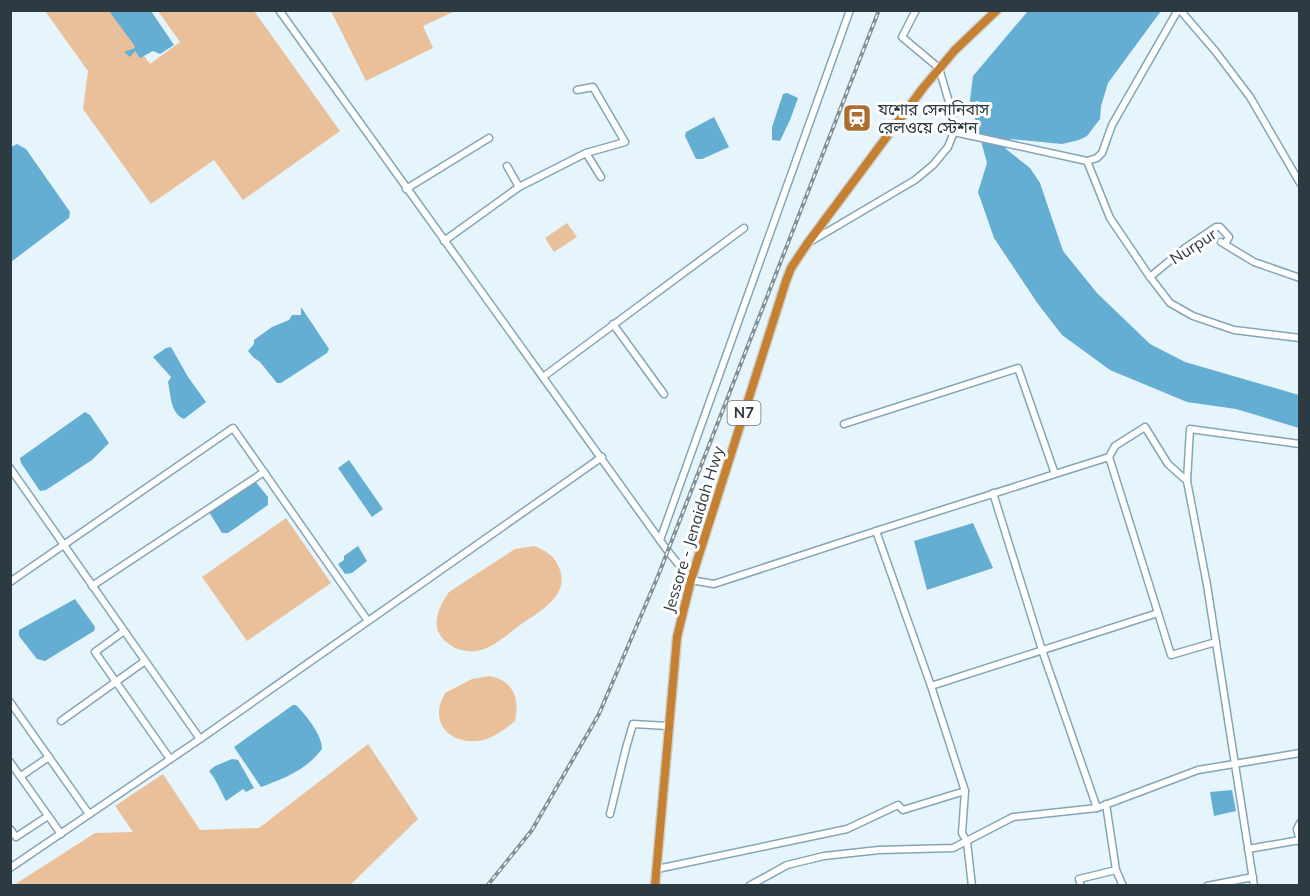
<svg xmlns="http://www.w3.org/2000/svg" width="1310" height="896" viewBox="0 0 1310 896" font-family="Mulish,'Noto Sans Bengali',sans-serif">
<rect width="100%" height="100%" fill="#e6f4fb"/>
<g fill="#e9c09a">
<path d="M45 11H111L150 64 180 42 158 11H254L340 131 243 200 214 160 151 204 83 109 88 71Z"/>
<path d="M331 11H455L423 26 433 48 366 81Z"/>
<path d="M567 223 577 237 554 252 545 238Z"/>
<path d="M286 518 331 583 247 641 202 577Z"/>
<path d="M534 546C547 551 555 556 560 570 569 597 538 612 520 625 508 634 495 646 481 650 465 655 444 646 438 631 433 618 442 602 449 592L515 549Z"/>
<path d="M489 676C513 680 520 698 515 721 505 729 495 737 483 740 463 745 438 735 439 711 439 705 443 698 445 693L472 679Z"/>
<path d="M368 744 418 819 350 885H14L95 833 133 832 115 806 163 774 200 830 259 828Z"/>
</g>
<g fill="#64add3">
<path d="M109 11H151L174 45 160 54 153 51 140 58 135 51 130 57 124 52 135 48 134 45Z"/>
<path d="M1028 11H1161L1108 83 1101 106 1100 119 1087 136 1079 140 1062 144 1010 139 1005 146 1006 149 1030 168 1040 183 1063 251 1097 293 1150 344 1185 362 1299 395V428L1236 409 1187 402 1110 370 1062 335 1038 304 994 238 978 192 987 163 970 100 973 76Z"/>
<path d="M787 93 798 98 790 120 780 141 772 140V127L783 94Z"/>
<path d="M714 117 729 147 702 159H696L685 136 686 132Z"/>
<path d="M17 144 26 149 70 212 69 218 11 262V147Z"/>
<path d="M301 307 329 349 327 353 281 383H277L260 362 253 357 248 351 254 344V340L272 327 289 320 292 315H301Z"/>
<path d="M171 347 188 377 206 402 184 419C170 413 171 395 168 382L171 377 153 357 166 348Z"/>
<path d="M85 412 90 415 109 443 92 460 46 490 40 491 21 463 20 458Z"/>
<path d="M349 460 383 509 372 517 338 468Z"/>
<path d="M255 481 268 497V505L228 533H222L209 512Z"/>
<path d="M973 523 993 568 927 590 914 541Z"/>
<path d="M358 546 367 561 352 573 345 574 338 564 344 560V556Z"/>
<path d="M75 599 95 627 94 631 45 661 37 659 19 636V630Z"/>
<path d="M293 705H296C306 715 322 735 322 749 306 770 285 778 261 787L234 747Z"/>
<path d="M232 759 238 760 254 788 246 792 243 789 226 801C220 790 217 781 209 771L215 766Z"/>
<path d="M1232 790 1236 811 1214 816 1210 792Z"/>
</g>
<g fill="none" stroke-linecap="round" stroke-linejoin="round">
<g stroke="#85a5b7" stroke-width="9">
<g id="minor">
<path d="M279 10 667 550 691 580 714 584 876 531"/>
<path d="M1180 10 1216 52 1250 97 1300 183"/>
<path d="M954 132 1087 161 1097 158 1102 153 1112 125 1178 10"/>
<path d="M586 153 601 177"/>
<path d="M1087 161 1110 218 1150 277 1170 303 1193 316 1234 330 1300 338"/>
<path d="M507 166 519 187 586 153 625 142 593 87 577 90"/>
<path d="M406 189 489 138"/>
<path d="M444 241 519 187"/>
<path d="M810 242 915 180 933 165 948 147 954 132 951 109 939 68 902 37 916 10"/>
<path d="M1221 242 1254 262 1300 278"/>
<path d="M1150 277 1185 248 1216 227H1220L1229 237 1225 244"/>
<path d="M613 324 664 394"/>
<path d="M543 377 744 228"/>
<path d="M844 424 1018 368 1055 474 876 531 931 686 1158 613 1109 457 1055 474"/>
<path d="M1109 457 1115 446 1145 427 1168 464 1187 481 1207 585 1254 886"/>
<path d="M10 468 200 739 602 457"/>
<path d="M1187 481 1190 429 1300 444"/>
<path d="M993 493 1042 650 1097 808"/>
<path d="M660 540 850 10"/>
<path d="M10 582 233 428 368 621"/>
<path d="M92 586 264 472"/>
<path d="M1158 613 1171 655 1216 642"/>
<path d="M124 631 95 652 170 759"/>
<path d="M10 702 89 814"/>
<path d="M61 721 145 661"/>
<path d="M10 762 61 834"/>
<path d="M21 776 49 757"/>
<path d="M965 791 962 833 967 842 972 886"/>
<path d="M610 814 626 748 633 724 668 726"/>
<path d="M1300 823 1297 829 1300 842"/>
<path d="M10 829 16 837 48 816"/>
<path d="M1248 849 1300 840"/>
<path d="M10 868 200 739"/>
<path d="M657 869 847 829 898 805 903 810 965 791 931 686"/>
<path d="M1116 870 1123 886"/>
<path d="M749 886 787 865 824 856 879 850 953 848 1013 817 1097 808 1198 770 1300 753"/>
<path d="M1081 886 1079 879 1116 870 1106 804"/>
<path d="M1207 886 1253 877"/>
</g>
</g>
<g stroke="#ccd0d1" stroke-width="11">
<path id="highway" d="M655 886 677 637 691 580 786 281 791 268 807 244 923 88 955 50 997 10"/>
</g>
<use href="#minor" stroke="#fff" stroke-width="6"/>
<use href="#highway" stroke="#c68032" stroke-width="8"/>
<g stroke="#829097" stroke-width="4">
<path id="rail" d="M487 886 532 830 599 714 658 576 879 10"/>
</g>
<use href="#rail" stroke="#fefefe" stroke-width="1.5" stroke-dasharray="4.5" stroke-linecap="butt"/>
</g>
<defs>
<g id="station-square" transform="scale(1.5)"><rect x="-9" y="-9" width="18" height="18" rx="4" fill="#aa6f30" stroke="#fefefe"/><path d="M-3-6H3Q5-6 5-4V2Q5 4 3 4L4.5 6H3L1.5 4h-3L-3 6H-4.5L-3 4Q-5 4-5 2V-4Q-5-6-3-6ZM-3.5-4v3h7v-3ZM-3.5 1v1.5H-2V1ZM2 1v1.5H3.5V1Z" fill="#fff"/></g>
</defs>
<g fill-rule="evenodd">
<use href="#station-square" x="857" y="118"/>
</g>
<g text-anchor="middle" stroke-width="6" stroke-linejoin="round" paint-order="stroke">
<rect fill="#fefefe" stroke="#6b757a" stroke-width="1.5" x="727.5" y="401" width="33" height="24" rx="4.5"/>
<g font-size="15" font-weight="bold" fill="#2c3a41">
<text x="744" y="418">N7</text>
</g>
<g font-size="16" fill="#2c3a41" stroke="#fefefe" text-anchor="start">
<text x="878" y="115">যশোর সেনানিবাস<tspan x="878" dy="18">রেলওয়ে স্টেশন</tspan></text>
</g>
<g font-size="16" fill="#2c3a41" stroke="#fefefe">
<text transform="translate(1193 246) rotate(-33)" y="6">Nurpur</text>
<text transform="translate(693 529) rotate(-73)" y="6">Jessore - Jenaidah Hwy</text>
</g>
</g>
<rect width="1310" height="896" fill="none" stroke="#2c3a41" stroke-width="24"/>
</svg>
